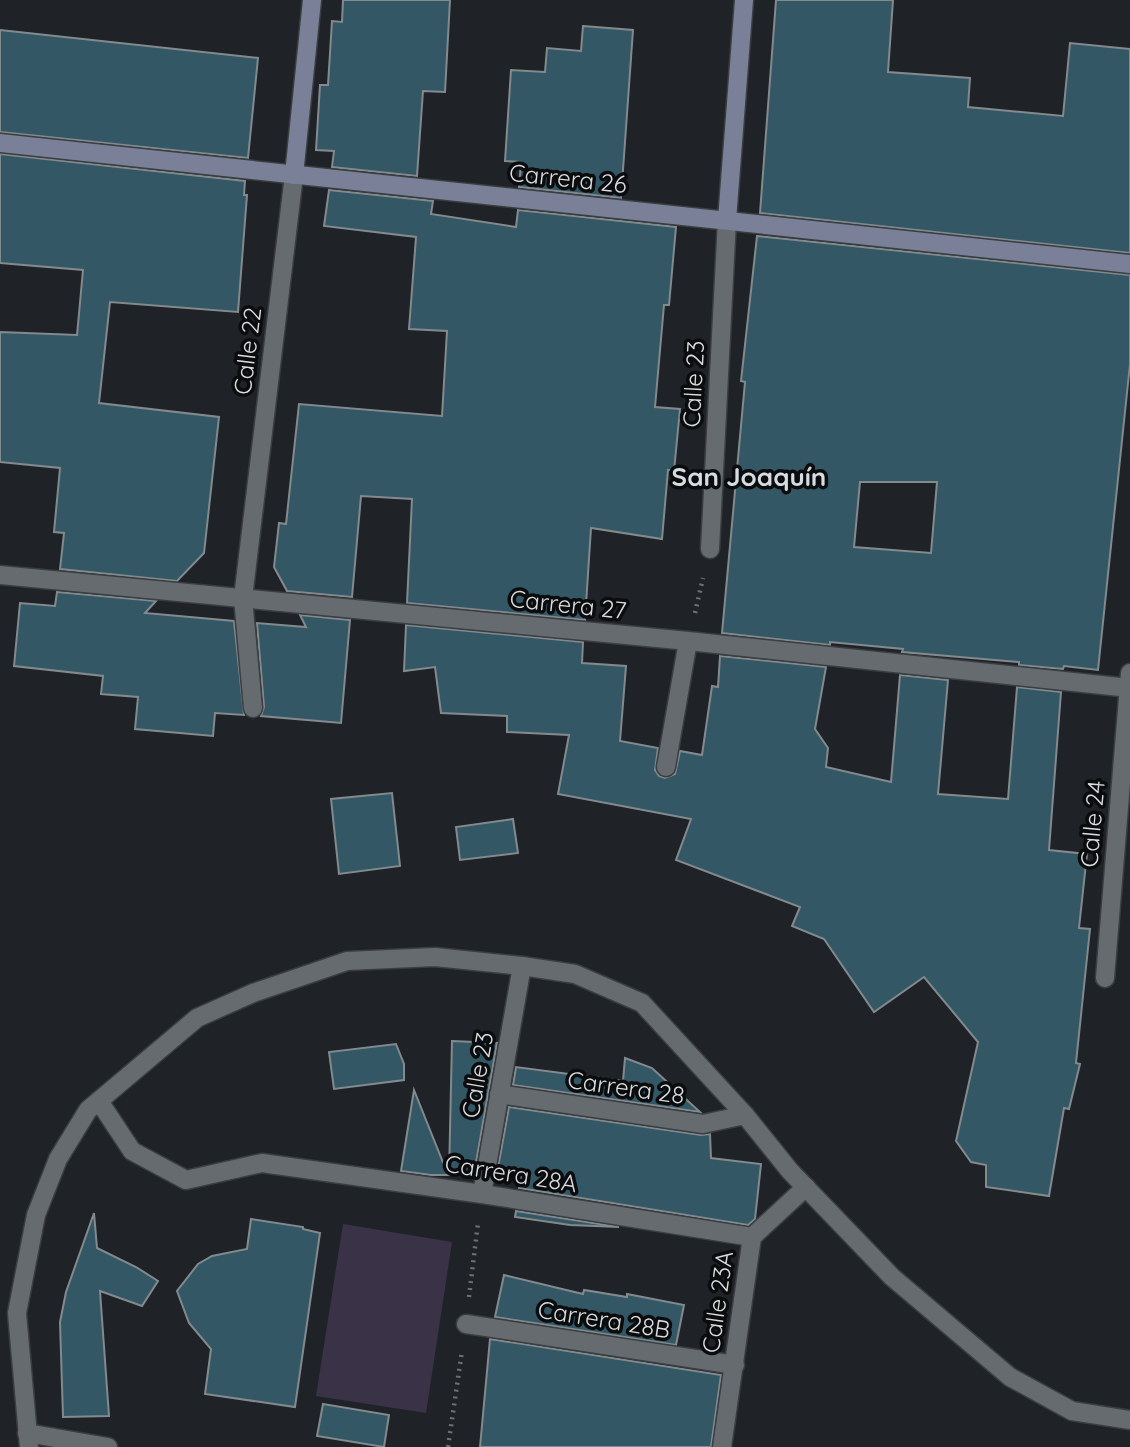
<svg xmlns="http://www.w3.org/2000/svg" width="1130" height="1447" viewBox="0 0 1130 1447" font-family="Quicksand,sans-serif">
<rect width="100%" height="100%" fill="#1f2227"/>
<path fill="#3a3348" d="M343 1224 452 1242 426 1413 316 1396Z"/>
<g fill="#345765" stroke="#838a8e" stroke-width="2" fill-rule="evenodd">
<path d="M343 0H450L445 92 423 91 417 176 332 167 334 151 316 150 320 85H328L332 21 342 22Z"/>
<path d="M776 0H893L888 72 970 78 968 107 1063 116 1070 43 1130 49V253L760 213Z"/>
<path d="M583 26 633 30 621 198 519 187 521 162 505 161 511 70 545 72 547 48 581 51Z"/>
<path d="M0 30 258 58 248 158 0 132Z"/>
<path d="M0 154 245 181 244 195H247L238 312 110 302 99 403 219 417 204 553 177 581 60 569 64 533 54 532 60 468 0 462V332L77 335 83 270 0 263Z"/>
<path d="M329 190 433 201 431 214 516 227 518 210 676 227 669 305H664L655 407 680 409 674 471 668 470 662 539 591 528 585 620 407 603 412 499 361 496 352 597 287 591 274 567 279 523 286 524 299 404 442 416 447 331 409 329 416 237 324 226Z"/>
<path d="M757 236 1130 275V364L1098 670 1064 666 1063 669 1019 665V662L902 652 903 649 830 642V645L722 633 745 382 741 381ZM860 482H937L931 553 854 547Z"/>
<path d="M57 592 156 601 145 613 234 621 244 715 215 713 213 736 135 729 138 697 101 694 103 676 14 666 20 603 55 606Z"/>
<path d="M300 615 350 620 341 723 261 716 264 707 257 623 306 627Z"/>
<path d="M406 625 583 642 582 663 626 666 620 741 658 748 655 770 659 776 665 778 675 774 680 751 702 755 712 686 718 687 720 656 826 667 815 729 828 748 826 767 891 782 900 675 948 680 938 794 1008 799 1017 687 1061 692 1049 850 1087 854 1079 928 1090 929 1076 1063 1080 1064 1069 1109 1064 1108 1049 1196 986 1187V1165L971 1162 956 1141 978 1042 924 977 874 1012 824 939 792 926 800 907 676 860 691 819 558 794 569 735 507 732V716L441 713 435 667 404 671Z"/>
<path d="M392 793 400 866 339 874 331 799Z"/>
<path d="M513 819 518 853 460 860 456 827Z"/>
<path d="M452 1041 497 1043 474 1174 449 1175Z"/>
<path d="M396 1044 404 1064V1080L334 1089 329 1052Z"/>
<path d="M625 1058 652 1068 700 1112 513 1085 516 1067 623 1081Z"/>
<path d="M414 1090 448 1175H431L401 1171Z"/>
<path d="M509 1107 701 1135 710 1134 711 1158 761 1164 755 1219 748 1225 519 1188 521 1172 497 1173Z"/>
<path d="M516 1211 619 1227 570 1225 515 1217Z"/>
<path d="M94 1213 97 1248 136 1267 158 1281 142 1306 100 1291 109 1416 63 1417 60 1322 66 1292Z"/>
<path d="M251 1219 303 1227V1229L320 1233 295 1407 205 1394 211 1349 189 1323 177 1291 198 1264 212 1256 247 1249Z"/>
<path d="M504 1275 583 1294 584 1290 627 1297V1294L684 1305 676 1345 495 1317Z"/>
<path d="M490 1339 721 1375 711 1447H480Z"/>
<path d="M323 1404 389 1415 384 1447 317 1436Z"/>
</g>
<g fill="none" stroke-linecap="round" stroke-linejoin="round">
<g stroke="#3a3e41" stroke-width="21">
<g id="street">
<path d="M710 549 727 220"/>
<path d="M0 575 688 641 1130 688"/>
<path d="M253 708 243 598 294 175"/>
<path d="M666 767 688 641"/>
<path d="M1105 978 1130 673"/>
<path d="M499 1094 703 1124 745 1115"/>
<path d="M99 1101 132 1151 186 1180 262 1163 482 1194 752 1237"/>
<path d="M482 1194 522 966"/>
<path d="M466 1324 735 1365"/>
<path d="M27 1433 108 1447"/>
<path d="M29 1447 17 1313 36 1215 58 1159 88 1110 197 1018 253 993 347 961 435 957 522 966 575 974 642 1003 745 1115 790 1171 892 1277 1010 1377 1072 1411 1130 1420"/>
<path d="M722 1447 752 1237 806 1187"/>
</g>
</g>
<g stroke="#3a3e41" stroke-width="21">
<g id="secondary">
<path d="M0 143 1130 264"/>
<path d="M294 175 312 0"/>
<path d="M727 220 744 0"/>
</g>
</g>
<g stroke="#6e7075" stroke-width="4.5" stroke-dasharray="2 5" stroke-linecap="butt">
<path d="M695 613 703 578"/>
<path d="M469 1297 478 1223"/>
<path d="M448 1447 462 1351"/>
</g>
<use href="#street" stroke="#666b70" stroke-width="18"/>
<use href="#secondary" stroke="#798097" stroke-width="18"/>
</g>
<g text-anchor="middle" stroke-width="7" stroke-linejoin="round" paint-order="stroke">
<g font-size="24" fill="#dadcdf" stroke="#0a0c0d">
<text transform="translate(568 179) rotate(6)" y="8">Carrera 26</text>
<text transform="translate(248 351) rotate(-83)" y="8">Calle 22</text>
<text transform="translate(694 384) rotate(-87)" y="8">Calle 23</text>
<text transform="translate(568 605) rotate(6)" y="8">Carrera 27</text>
<text transform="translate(1093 824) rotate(-85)" y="8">Calle 24</text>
<text transform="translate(478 1075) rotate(-80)" y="8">Calle 23</text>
<text transform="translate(626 1088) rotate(8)" y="8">Carrera 28</text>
<text transform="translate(511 1174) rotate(9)" y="8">Carrera 28A</text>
<text transform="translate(718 1302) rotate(-82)" y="8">Calle 23A</text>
<text transform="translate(604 1320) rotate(9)" y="8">Carrera 28B</text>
</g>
<g font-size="26" font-weight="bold" fill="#d7dce2" stroke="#0a0c0d">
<text x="749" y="486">San Joaquín</text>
</g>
</g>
</svg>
